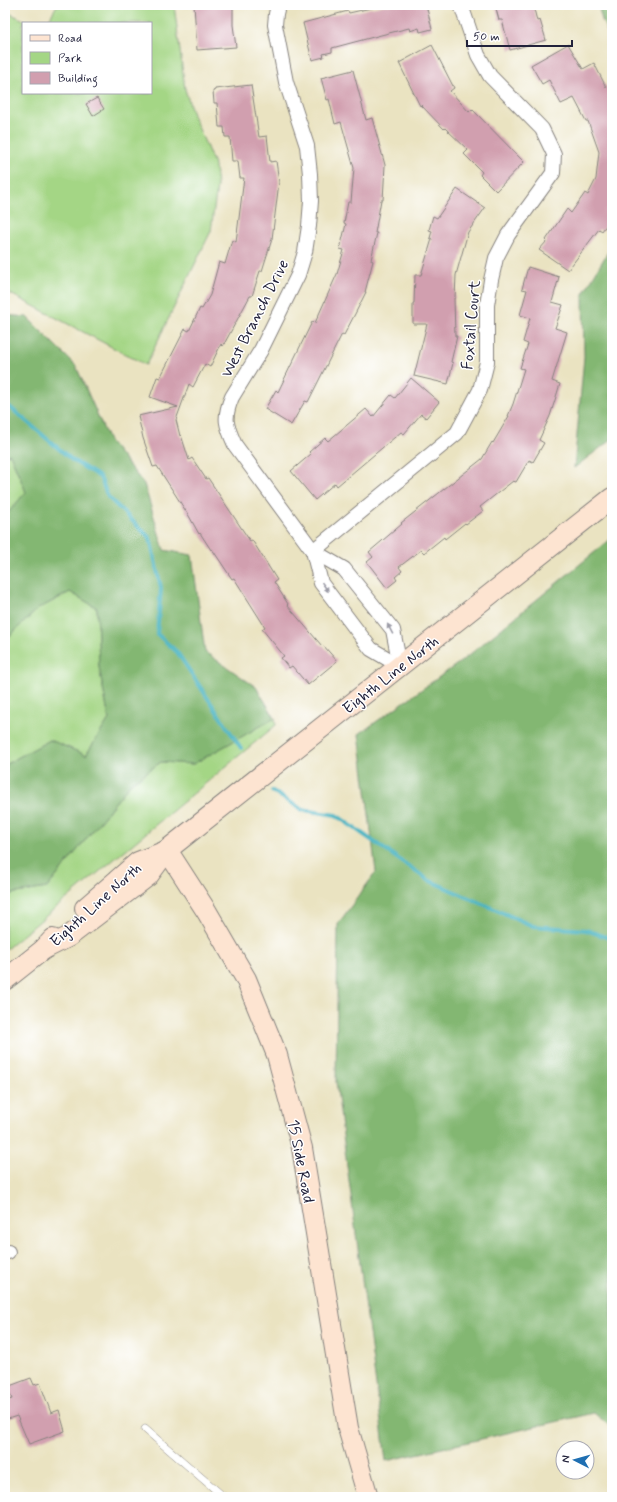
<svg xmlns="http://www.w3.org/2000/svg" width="617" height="1502" viewBox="0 0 617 1502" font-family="Mynerve,sans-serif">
<rect width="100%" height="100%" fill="#fff"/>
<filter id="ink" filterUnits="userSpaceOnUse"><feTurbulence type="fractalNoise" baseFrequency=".025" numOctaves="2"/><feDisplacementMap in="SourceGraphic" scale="8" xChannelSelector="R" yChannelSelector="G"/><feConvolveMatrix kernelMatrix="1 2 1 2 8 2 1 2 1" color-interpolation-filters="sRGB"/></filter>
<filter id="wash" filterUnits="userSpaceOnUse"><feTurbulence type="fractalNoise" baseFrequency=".012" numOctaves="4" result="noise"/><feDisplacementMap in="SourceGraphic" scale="16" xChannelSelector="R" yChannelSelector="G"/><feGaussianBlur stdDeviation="0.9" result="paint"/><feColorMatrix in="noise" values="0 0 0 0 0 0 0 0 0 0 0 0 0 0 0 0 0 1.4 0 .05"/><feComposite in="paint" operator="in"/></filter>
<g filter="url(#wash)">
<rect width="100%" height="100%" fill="#eae3c1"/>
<g fill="#a4d685" stroke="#637c60">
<path d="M57 5H174L185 89 193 115 215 166 217 186 211 231 146 365 5 291V11L30 23H23V93H151V23H47Z"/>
<path d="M10 454 26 492 5 516V456Z"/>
<path d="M70 592 97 608 99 667 109 719 86 755 50 740 8 763 5 769V640L38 609Z"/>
<path d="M275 718 276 725 5 950V895L47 888 130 784 161 762 193 764Z"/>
</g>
<g fill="#83b772" stroke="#526c56">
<path d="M598 5H612V42L602 20Z"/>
<path d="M612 245V439L574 468 584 357 583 294Z"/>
<path d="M5 315 27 317 76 366 109 441 144 484 164 550 192 555 205 652 256 687 275 718 193 764 161 762 130 784 47 888 5 895V769L8 763 50 740 86 755 109 719 99 667 97 608 70 592 38 609 5 640V516L26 492 10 454 5 456Z"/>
<path d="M612 538V1428L594 1413 386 1461 336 1082 338 924 376 872 359 734 463 660Z"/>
</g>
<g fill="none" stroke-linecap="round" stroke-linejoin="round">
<g stroke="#45b2c1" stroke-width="4">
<path d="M5 403 72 460 100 477 108 497 150 538 161 588 157 634 177 652 241 748"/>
<path d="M272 791 303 810 336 815 428 880 533 926 586 930 612 939"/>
</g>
</g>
<g id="blocks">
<g fill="#d19faf">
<path d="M194 5H233V25L236 47 197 50Z"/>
<path d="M384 5H426L432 29 420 32 419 28 410 31 409 28 381 35 332 48V52L323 54 324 57 312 60 303 23 348 11 349 13Z"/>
<path d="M495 5H533L537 21 540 20 546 40 510 50 502 20H499Z"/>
<path d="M568 44 583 69 594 63 606 87 612 83V217L602 231 599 229 568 270 539 250 547 241 546 240 567 209 571 213 585 193 588 195 596 179 599 152 588 121H586L574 98 561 104 549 80 542 84 531 65Z"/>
<path d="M432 45 454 88 450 91 469 112 472 109 524 162 496 191 480 175 482 172 464 154 468 150 445 128 444 129 421 105 420 106 399 63Z"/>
<path d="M353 70 366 120 372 118 385 165 383 200H381L375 233H377L371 260 373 261 365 292H366L356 312 344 335 342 334 308 402 305 401 291 425 265 409 276 390 278 392 312 322 315 323 337 274 344 250 340 249 346 224 344 223 348 202H351L354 168 341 122 335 124 329 99 327 100 321 78Z"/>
<path d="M251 85 259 137 267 136 270 162 276 161 279 182 272 239 262 271H260L252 296H250L223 346 221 344 210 367 205 364 193 387 189 384 176 420 180 436 181 435 189 460 192 458 206 479 208 478 250 541 252 540 277 580 274 582 288 604 287 605 322 646 323 645 337 661 308 685 292 666 289 668 281 658 284 656 262 629 265 627 234 578 232 579 212 549 211 550 200 533 199 534 189 516 157 466 153 467 143 438 138 416 178 407 150 397 157 377 160 378 185 329 189 331 200 308 202 309 210 295 219 262 225 264 232 240 236 242 244 178H240L238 161H232L230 137H225L224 127H219L217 103H214L213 91 215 90V89Z"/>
<path d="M97 98 104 109 93 116 86 104Z"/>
<path d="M457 189 485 208 468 232 456 275 455 298H454L455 336H457L451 362 453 363 448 384 414 376 427 324H413V303H414L415 275H421L432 239 430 238 432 231 429 230 433 216 437 218Z"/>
<path d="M528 267 559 277 552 302 563 305 555 328 567 332 552 381 560 384 550 416 539 440 544 443 533 462 529 460 516 482 513 481 480 507 483 511 466 524 465 523 445 539 444 537 424 553 421 550 399 567 402 571 395 577 397 580 387 588 367 562 373 557 369 552 402 524 401 523 482 459 492 442 493 443 509 416H508L513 404 524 369 520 368 528 344 523 342 530 318 520 315 527 290 522 289Z"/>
<path d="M411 378 439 402 426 418 421 414 404 434 401 432 337 486 335 483 315 500 291 471 311 454 309 452 325 438 328 441 366 409 373 417 391 395 395 398Z"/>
<path d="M31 1378 34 1385 40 1383 51 1413 59 1410 65 1431 29 1444 17 1416 5 1420V1401L12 1399 7 1387Z"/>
</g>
</g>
</g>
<g filter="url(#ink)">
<use href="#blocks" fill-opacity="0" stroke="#86827e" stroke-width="1"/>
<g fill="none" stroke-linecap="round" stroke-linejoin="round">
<g stroke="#86827e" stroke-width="8">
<path id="lane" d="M145 1429 224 1497"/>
</g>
<g stroke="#86827e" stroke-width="16">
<g id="street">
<path d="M278 5 276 14 275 25 286 82 307 146 310 174 311 201 309 226 305 252 298 275 261 350 232 397C223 418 226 425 235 445L313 551 344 569 393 630 400 666"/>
<path d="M313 551 457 433 480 390 487 362V305L491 280 496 258 508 235 553 173 554 154 542 129 490 76 478 55 461 5"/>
<path d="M313 551 321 583 371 649 400 666"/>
<path d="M5 1252H8"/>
</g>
</g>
<g stroke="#86827e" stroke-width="22">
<g id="secondary">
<path d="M167 850 207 912 246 979 277 1055 302 1148 348 1428 368 1497"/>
<path d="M85 908 138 862 166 851"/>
<path d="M44 949 68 937 148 876 167 850 612 498"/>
<path d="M5 980 44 949 53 939"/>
</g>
</g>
<use href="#lane" stroke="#fff" stroke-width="7"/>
<use href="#street" stroke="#fff" stroke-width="14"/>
<use href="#secondary" stroke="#fde4d1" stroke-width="20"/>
</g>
<defs><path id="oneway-solid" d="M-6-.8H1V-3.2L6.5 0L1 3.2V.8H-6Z"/></defs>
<g fill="#9c9ca7">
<use href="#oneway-solid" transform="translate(325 587) rotate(55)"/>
<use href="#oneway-solid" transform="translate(390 629) rotate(-118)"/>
</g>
</g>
<g text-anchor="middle" stroke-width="3" stroke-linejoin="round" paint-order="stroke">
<g font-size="16" fill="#22223b" stroke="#fff">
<text transform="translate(254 318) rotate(-63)" y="6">West Branch Drive</text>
<text transform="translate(470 325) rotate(-85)" y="6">Foxtail Court</text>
<text transform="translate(390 674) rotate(-38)" y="6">Eighth Line North</text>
<text transform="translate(95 904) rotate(-42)" y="6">Eighth Line North</text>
<text transform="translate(302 1161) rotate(79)" y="6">15 Side Road</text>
</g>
</g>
<rect width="617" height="1502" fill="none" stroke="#fff" stroke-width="20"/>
<rect x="22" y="22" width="130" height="72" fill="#ffffff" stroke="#a7a7b1"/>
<rect x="30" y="35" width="20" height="6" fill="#fde4d1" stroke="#a7a7b1"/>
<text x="58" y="42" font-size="12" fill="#22223b">Road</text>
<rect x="30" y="52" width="20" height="12" fill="#a4d685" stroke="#a7a7b1"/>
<text x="58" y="62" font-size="12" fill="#22223b">Park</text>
<rect x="30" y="72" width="20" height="12" fill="#d19faf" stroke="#a7a7b1"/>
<text x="58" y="82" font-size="12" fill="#22223b">Building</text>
<g transform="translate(575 1460) rotate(276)"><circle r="19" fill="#ffffff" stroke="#a7a7b1"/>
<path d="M0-3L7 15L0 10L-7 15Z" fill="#1f6fb2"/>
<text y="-6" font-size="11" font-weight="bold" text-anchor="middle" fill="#22223b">N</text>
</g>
<path d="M467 40v6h105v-6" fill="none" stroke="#22223b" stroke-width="2"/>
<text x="473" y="40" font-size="12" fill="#22223b" stroke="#ffffff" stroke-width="3" paint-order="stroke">50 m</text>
</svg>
